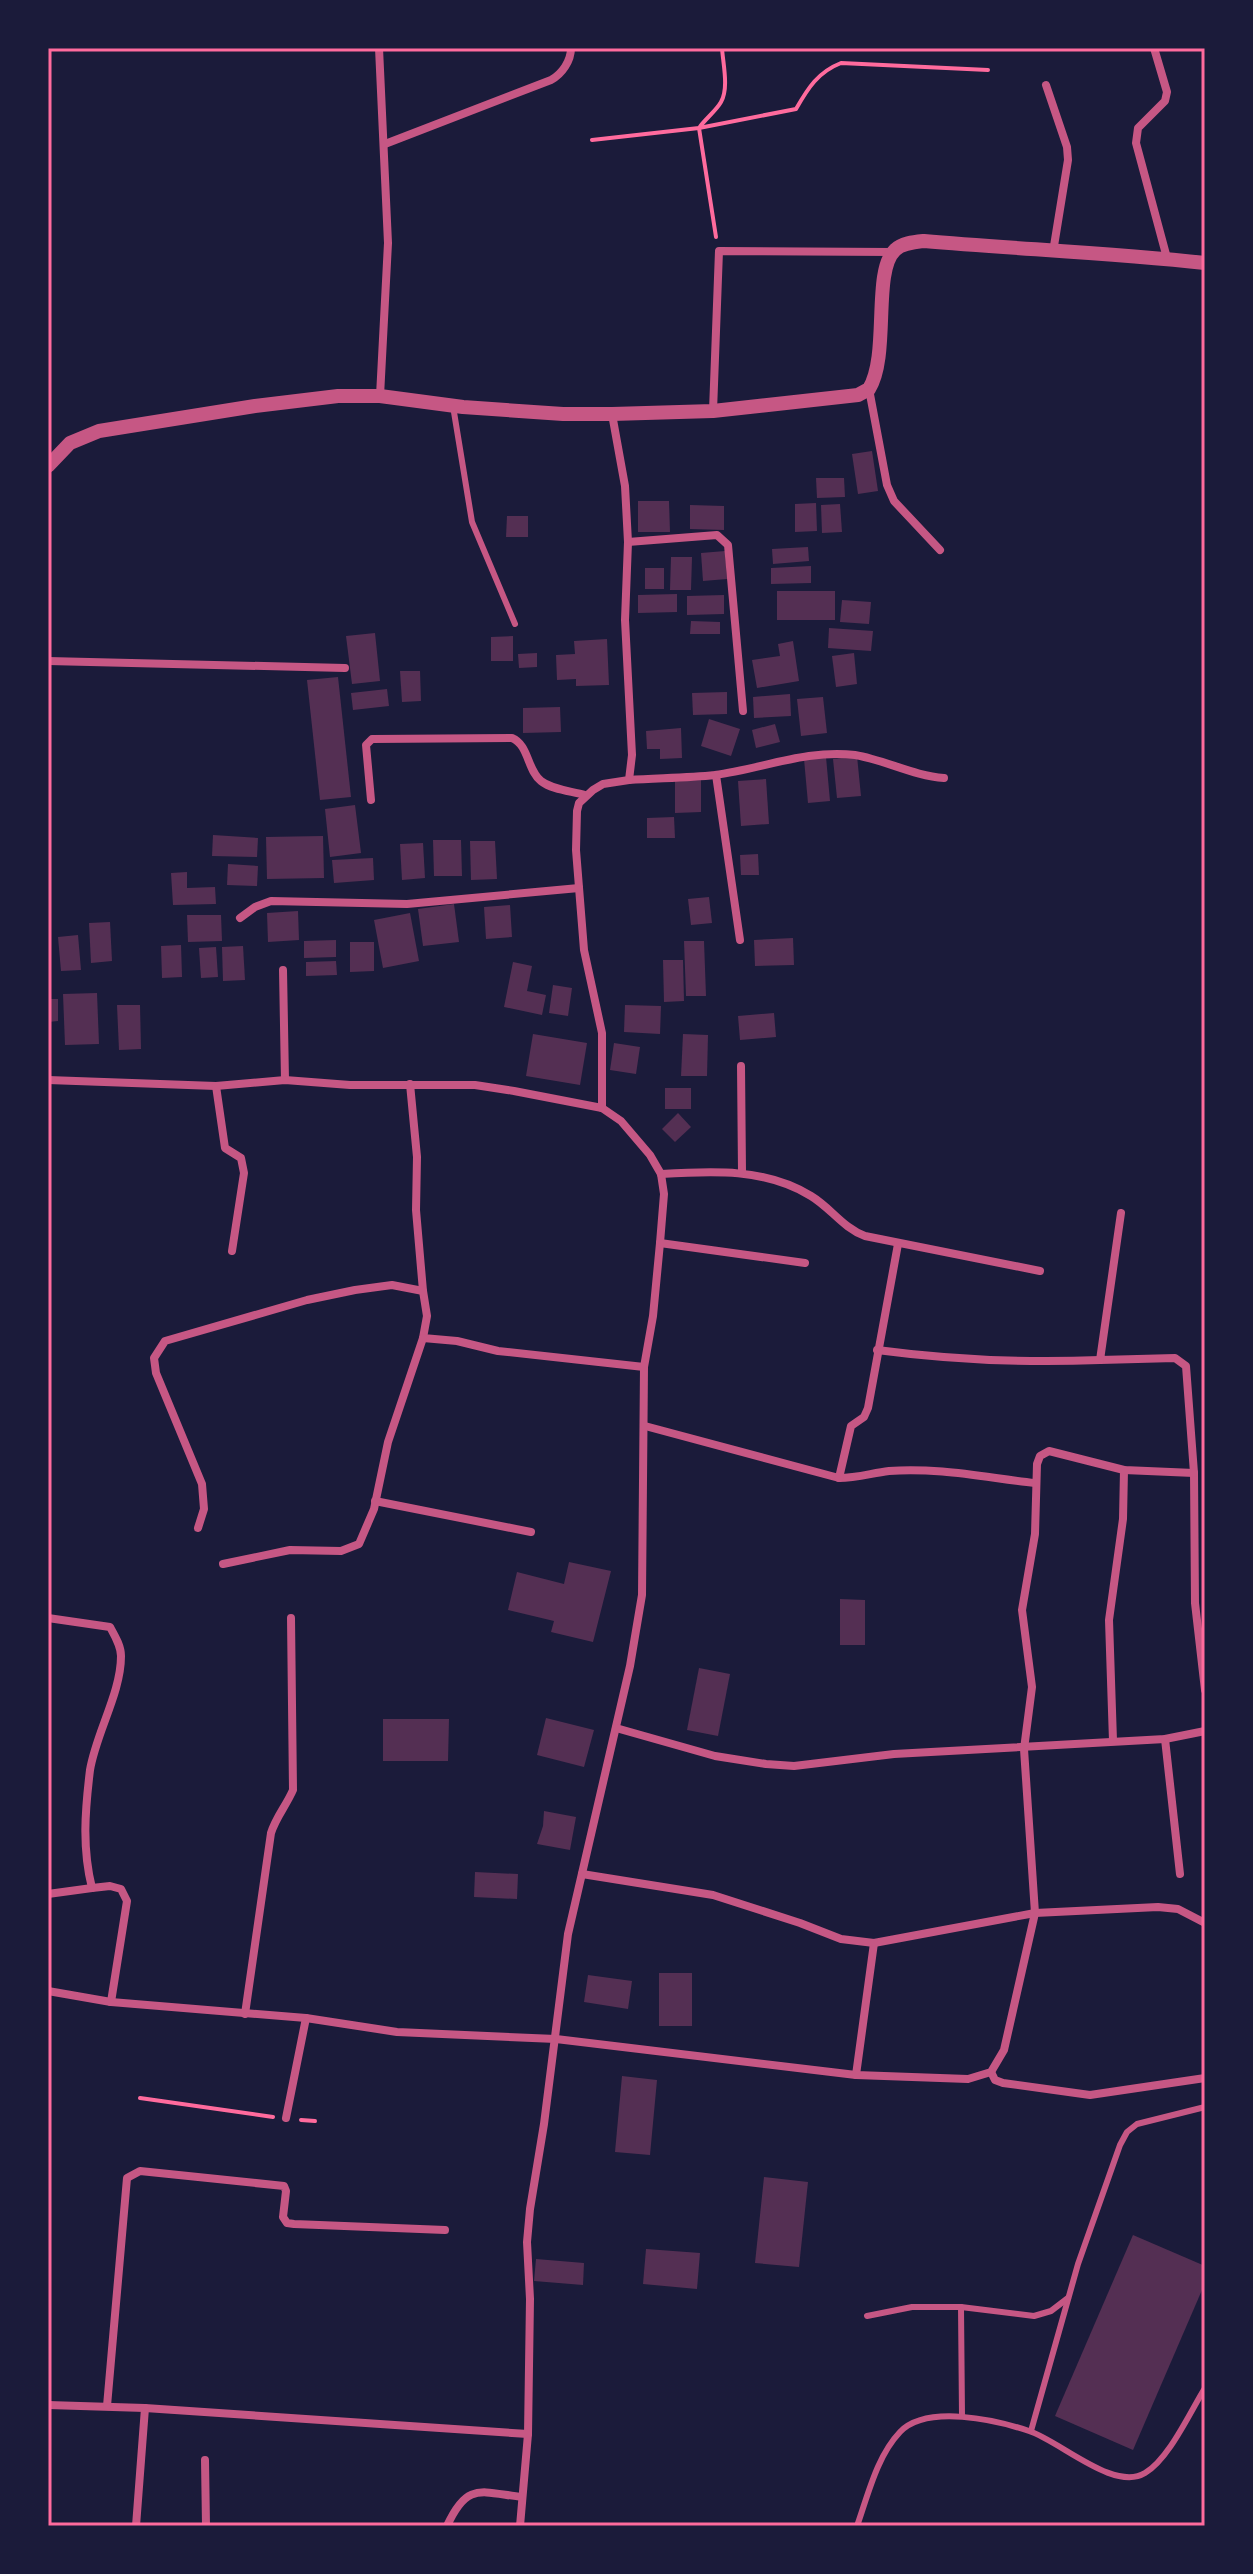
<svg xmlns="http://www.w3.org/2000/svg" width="1253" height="2574" viewBox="0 0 1253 2574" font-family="Roboto,sans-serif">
<rect width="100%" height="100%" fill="#1b1b3a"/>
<g fill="#542f53">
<path d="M872 451 878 491 858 494 852 454Z"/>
<path d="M816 478H844L845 497 817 498Z"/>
<path d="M638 501H669L670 532H638Z"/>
<path d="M816 503 817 531 795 532V504Z"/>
<path d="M840 504 842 532 822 533 821 505Z"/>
<path d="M690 505 724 506V530L690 529Z"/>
<path d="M507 516H528V537H506Z"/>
<path d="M808 547 809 561 773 564 772 549Z"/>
<path d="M725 551 727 579 703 581 701 553Z"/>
<path d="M671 557H692L691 590H670Z"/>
<path d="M811 566V583L771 584V568Z"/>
<rect x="645" y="568" width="19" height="21"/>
<rect x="777" y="591" width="58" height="29"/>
<path d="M677 594V612L638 613V595Z"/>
<path d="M724 595V614L687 615V596Z"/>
<path d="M842 600 871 602 869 624 840 622Z"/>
<path d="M691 621 720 622V634H690Z"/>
<path d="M829 628 873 631 871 651 828 648Z"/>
<path d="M375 633 380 681 352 684 346 636Z"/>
<path d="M513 636V661H491V637Z"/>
<path d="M607 639 609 685 576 686V679L557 680 556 655 575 654 574 641Z"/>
<path d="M793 641 799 681 757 688 752 660 780 656 778 644Z"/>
<path d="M537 653V667L519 668 518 654Z"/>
<path d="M854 653 857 684 836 687 832 656Z"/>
<path d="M400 671H420L421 701 402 702Z"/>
<path d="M338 677 351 797 320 800 307 680Z"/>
<path d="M387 689 389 706 353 710 351 693Z"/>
<path d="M727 692V714L693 715 692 693Z"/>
<path d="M790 694 791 716 754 718 753 697Z"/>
<path d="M823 697 827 733 801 736 797 699Z"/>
<path d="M560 707 561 732 523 733V708Z"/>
<path d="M709 719 740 729 731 756 701 746Z"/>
<path d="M775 724 780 742 756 748 752 730Z"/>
<path d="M681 728 682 758 660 759V749H647L646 731Z"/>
<path d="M857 756 861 796 837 798 833 759Z"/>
<path d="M826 757 830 801 808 803 804 759Z"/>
<path d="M766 779 769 824 741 826 738 781Z"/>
<path d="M701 780V812L675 813V781Z"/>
<path d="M355 805 361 853 330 857 325 809Z"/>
<path d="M674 817 675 838H647V818Z"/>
<path d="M213 835 258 838 257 857 212 856Z"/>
<path d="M323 836 324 878 267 879 266 837Z"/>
<path d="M433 840H461L462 876H434Z"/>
<path d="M470 841H495L497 879 471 880Z"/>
<path d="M423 843 425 878 402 880 400 844Z"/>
<path d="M758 854 759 875H741L740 855Z"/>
<path d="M373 858 374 880 334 883 332 860Z"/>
<path d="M228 864 258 866 257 886 227 885Z"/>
<path d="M187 872V888L215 887 216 904 173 905 171 873Z"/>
<path d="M709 897 712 923 691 925 688 899Z"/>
<path d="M454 904 459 942 423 946 418 909Z"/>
<path d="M510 905 512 937 486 939 484 907Z"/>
<path d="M298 911 299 940 268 942 267 913Z"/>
<path d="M410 913 419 961 383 968 374 920Z"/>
<path d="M187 915H221L222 941 188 942Z"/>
<path d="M110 922 112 961 91 963 89 923Z"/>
<path d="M78 935 81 970 61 971 58 937Z"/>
<path d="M793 938 794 965 755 966 754 940Z"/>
<path d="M336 940V957L304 958V941Z"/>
<path d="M684 941H704L706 996H686Z"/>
<path d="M350 942H374V971L350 972Z"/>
<path d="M181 945 182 977 162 978 161 946Z"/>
<path d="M243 946 245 980 223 981 222 947Z"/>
<path d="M216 947 218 977 201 978 199 948Z"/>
<path d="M663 960H683L684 1001 664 1002Z"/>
<path d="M336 961 337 975 306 976V962Z"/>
<path d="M513 962 532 966 527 991 546 995 542 1015 504 1007Z"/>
<path d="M553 985 572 988 568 1016 549 1013Z"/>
<path d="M97 993 99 1044 65 1045 63 994Z"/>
<path d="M48 999H58V1021L48 1022Z"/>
<path d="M117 1005H140L141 1049 119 1050Z"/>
<path d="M625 1005 661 1006 660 1034 624 1032Z"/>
<path d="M774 1013 776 1037 740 1040 738 1016Z"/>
<path d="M533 1034 587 1043 580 1085 526 1076Z"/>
<path d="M683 1034 708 1035 707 1076H681Z"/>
<path d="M614 1043 640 1047 636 1074 610 1070Z"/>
<rect x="665" y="1088" width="26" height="21"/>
<path d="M678 1113 691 1127 675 1142 662 1129Z"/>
<path d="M569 1562 611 1571 593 1642 551 1632 554 1621 508 1610 517 1572 564 1584Z"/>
<path d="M840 1599 865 1600V1645H840Z"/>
<path d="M699 1668 730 1674 718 1736 687 1730Z"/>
<path d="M546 1718 594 1730 584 1767 537 1755Z"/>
<path d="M383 1719H449L448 1761H383Z"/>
<path d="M544 1811 576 1817 570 1850 537 1844 543 1826Z"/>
<path d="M475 1872 518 1874 517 1899 474 1897Z"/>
<rect x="659" y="1973" width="33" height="53"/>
<path d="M588 1975 632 1981 628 2009 584 2002Z"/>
<path d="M622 2076 657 2080 650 2155 615 2152Z"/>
<path d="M764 2177 808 2182 799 2267 755 2263Z"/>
<path d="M1133 2235 1205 2266V2283L1133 2450 1055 2416Z"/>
<path d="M646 2249 700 2253 697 2289 643 2284Z"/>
<path d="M536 2259 584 2263 583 2285 534 2281Z"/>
</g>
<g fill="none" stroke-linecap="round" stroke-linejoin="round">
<g stroke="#ff6b9d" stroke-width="4">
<path d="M592 140 699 128 796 109C808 88 818 72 841 63L988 70"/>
<path d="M716 237 699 128C705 119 716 111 721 102 729 88 723 64 722 48"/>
<path d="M140 2098 273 2117"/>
<path d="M301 2120 315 2121"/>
</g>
<g stroke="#c65784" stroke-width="6">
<path d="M453 406 472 522 515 624"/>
<path d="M961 2307 1034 2316 1051 2311 1068 2298"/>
<path d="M867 2316 912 2307H961L962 2416"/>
<path d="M1031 2431 1078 2264 1120 2145 1127 2132 1137 2124 1205 2107"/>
<path d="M857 2526C868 2495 877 2456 900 2432 927 2404 996 2420 1029 2431 1060 2441 1114 2492 1145 2473 1169 2459 1190 2412 1205 2388"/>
</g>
<g stroke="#c65784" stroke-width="8">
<path d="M379 48 388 243 380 396"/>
<path d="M1154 48 1167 92 1165 101 1138 128 1136 143 1167 258"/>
<path d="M1046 85 1067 147 1068 160 1053 252"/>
<path d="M385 144 551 80C562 74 571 61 571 48"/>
<path d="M869 389 887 485 894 501 940 550"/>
<path d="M713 411 719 251 892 252"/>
<path d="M628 542 717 535 728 545 743 711"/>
<path d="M48 661 345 668"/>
<path d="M716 775 740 940"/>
<path d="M629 780C658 778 687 778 715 775 761 769 808 749 855 755 885 760 914 776 944 778"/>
<path d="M371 800 366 745 372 739 512 738C529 745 527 770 541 781 552 790 572 791 585 795"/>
<path d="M240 918 255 907 271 901 407 904 579 888"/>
<path d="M283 970 285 1080"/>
<path d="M741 1066 742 1172"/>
<path d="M48 1080 216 1086 285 1080 350 1085H475L514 1091 602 1108 621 1121 650 1155 661 1174 664 1194 660 1243 653 1316 644 1367 642 1595 630 1666 568 1934 544 2124 530 2209 527 2242 530 2299 528 2434 520 2526"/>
<path d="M410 1084 417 1157 416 1210 423 1291"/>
<path d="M216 1086 225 1148 241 1158 244 1173 232 1251"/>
<path d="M602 1108V1033L584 950 576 850 577 811 579 803 593 790 603 784 629 780 632 755 625 620 628 542 625 486 612 414"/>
<path d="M661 1174C712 1171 766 1168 811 1196 831 1208 843 1228 865 1236L1040 1271"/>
<path d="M1121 1213 1100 1360 1175 1358 1186 1366 1194 1473 1195 1603 1205 1690"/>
<path d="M660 1243 805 1263"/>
<path d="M877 1350C952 1360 1025 1363 1100 1360"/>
<path d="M645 1426 839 1478C857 1478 872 1473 889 1471 937 1467 988 1478 1035 1483"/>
<path d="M839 1478 851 1426 864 1417 868 1408 898 1244"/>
<path d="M375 1501 531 1532"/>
<path d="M198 1528 204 1509 202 1484 156 1373 154 1358 165 1341 307 1300 355 1290 392 1285 423 1291 427 1316 423 1338 457 1341 498 1351 644 1367"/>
<path d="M223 1564 290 1550 341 1551 359 1544 374 1509 388 1442 423 1338"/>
<path d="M48 1618 110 1627C115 1636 121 1646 121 1656 121 1693 96 1733 90 1770 85 1811 82 1848 92 1888L110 1886 121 1889 127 1901 111 2002"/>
<path d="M616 1728 715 1756 766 1764 794 1766 894 1754 1165 1739 1205 1731"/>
<path d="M1165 1739 1180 1874"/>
<path d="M1113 1741 1109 1620 1123 1519 1124 1470"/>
<path d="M582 1874 713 1895 800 1923 841 1939 874 1943 1035 1913 1158 1907 1178 1909 1205 1923"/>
<path d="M48 1894 92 1888"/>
<path d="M48 1991 111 2002 306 2018 397 2032 556 2039 856 2075 968 2079 991 2072 1004 2050 1035 1913 1024 1749 1032 1687 1022 1610 1035 1534 1037 1464 1040 1456 1049 1451 1124 1470 1194 1473"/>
<path d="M245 2014 271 1833C276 1817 286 1806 293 1790L291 1618"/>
<path d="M991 2072 995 2080 1003 2083 1090 2095 1205 2078"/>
<path d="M856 2075 874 1943"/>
<path d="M286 2118 306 2018"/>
<path d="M48 2405 145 2408 528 2434"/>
<path d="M107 2406 127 2178 140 2171 284 2186 286 2191 283 2217 287 2223 294 2224 445 2230"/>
<path d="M205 2460 206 2526"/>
<path d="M136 2526 145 2408"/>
<path d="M447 2526C467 2482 480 2492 522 2497"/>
</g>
<path stroke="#c65784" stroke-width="14" d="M48 466 70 443 99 431 255 406 338 396H380L463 407 563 414H612L713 411 858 395 869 389C890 355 872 271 895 250 902 243 914 242 924 241 1018 249 1112 253 1205 263"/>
</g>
<rect width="1253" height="2574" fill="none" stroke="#1b1b3a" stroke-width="100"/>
<rect x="50" y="50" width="1153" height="2474" fill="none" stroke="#ff6b9d" stroke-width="3"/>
</svg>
